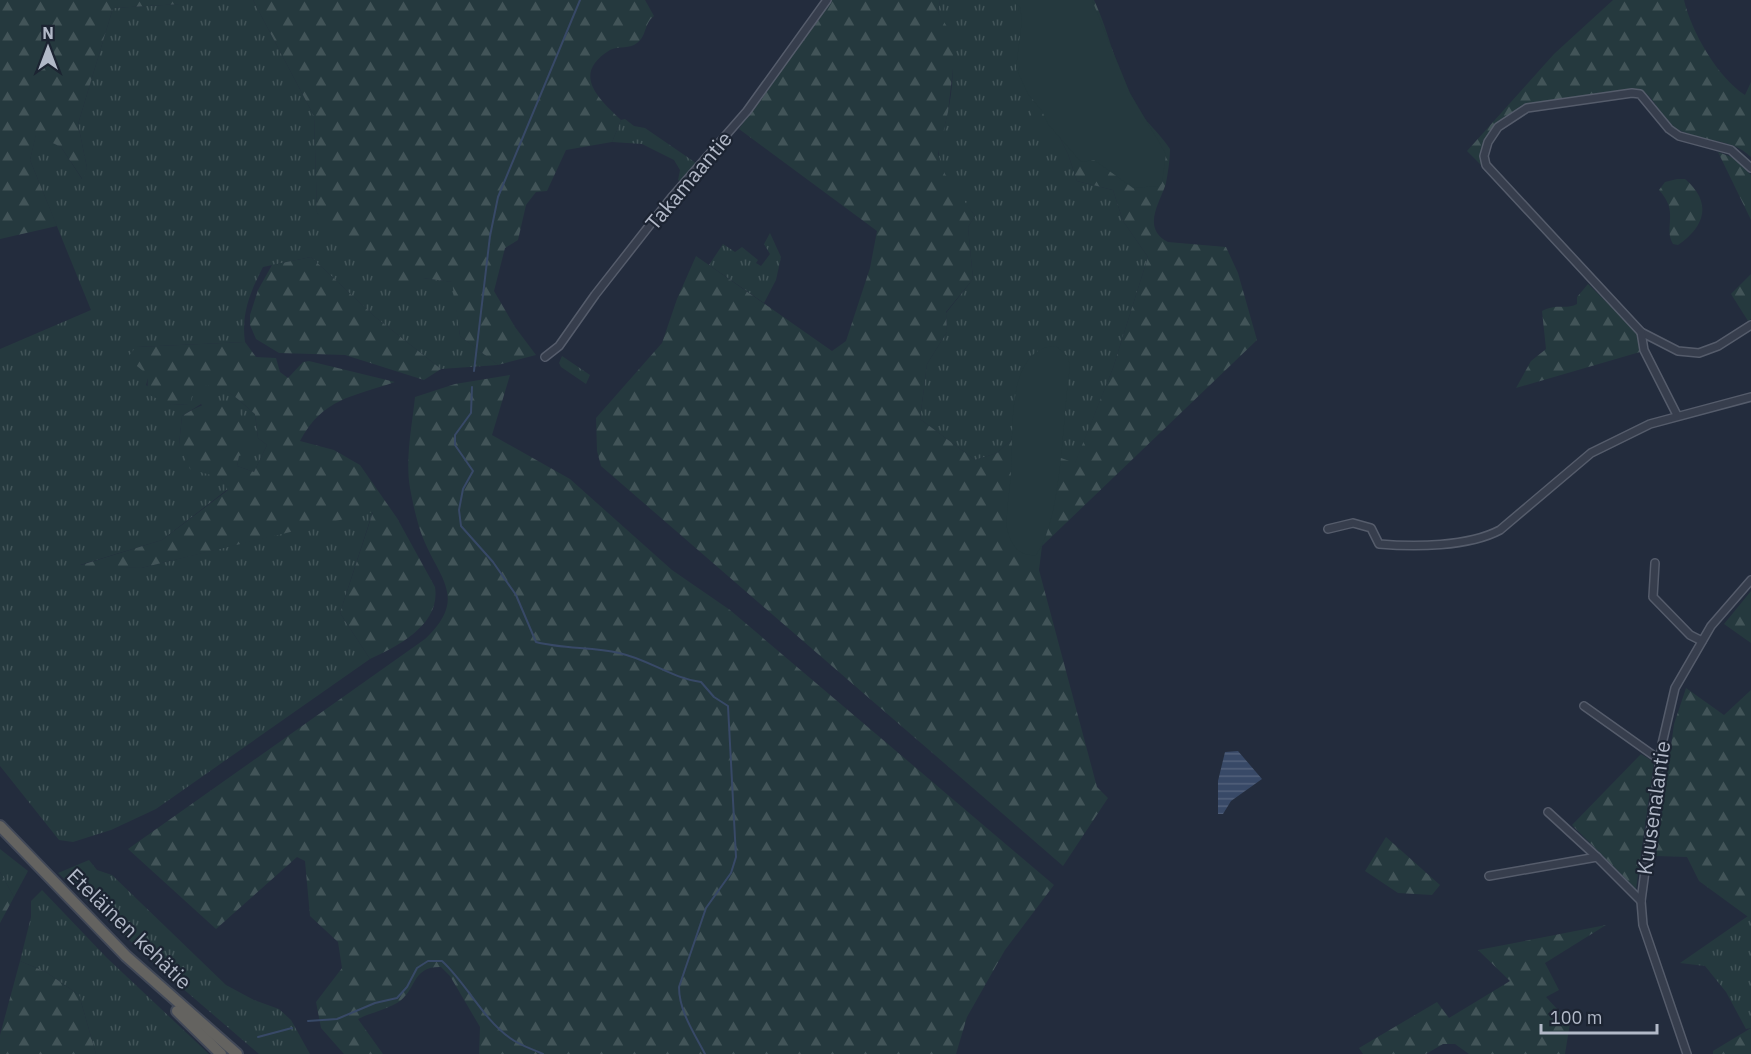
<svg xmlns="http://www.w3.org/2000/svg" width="1751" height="1054" viewBox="0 0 1751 1054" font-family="'IBM Plex Sans',sans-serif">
<defs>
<pattern id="grass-tufts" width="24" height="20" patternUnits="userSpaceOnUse" patternTransform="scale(1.5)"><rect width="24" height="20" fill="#25393e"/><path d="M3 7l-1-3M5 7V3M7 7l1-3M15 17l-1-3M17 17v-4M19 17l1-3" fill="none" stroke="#425458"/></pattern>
<pattern id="forest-firs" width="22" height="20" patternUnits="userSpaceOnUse" patternTransform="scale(1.5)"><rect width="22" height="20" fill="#25393e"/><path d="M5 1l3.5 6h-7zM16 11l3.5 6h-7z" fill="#425458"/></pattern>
<pattern id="water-rules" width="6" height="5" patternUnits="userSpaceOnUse" patternTransform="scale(1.5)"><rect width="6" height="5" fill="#384967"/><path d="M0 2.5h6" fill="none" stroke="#52617b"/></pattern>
</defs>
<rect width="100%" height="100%" fill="#232c3d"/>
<g fill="url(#grass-tufts)">
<path d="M180 0H253L314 116 317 213 423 278 453 282 460 336 498 365 441 369 374 316 311 257 263 267C250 292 241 314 245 342L136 347 149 375 146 385 171 405 189 404 194 387C222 379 235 398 255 414L258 438 267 445 254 472 237 466 239 456 201 404 182 416 179 445 221 478 228 489 162 540 80 565 141 568 373 511 340 613 370 659 156 809 111 830 73 842 59 840 0 766V349L91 310 30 160 36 134 61 147 82 179 87 168 78 124 113 8 180 4Z"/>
<path d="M940 0H1016L1033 40 1059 136 1068 154 1077 181 1113 190 1123 221 1148 257 1113 368 1075 464 1050 454 1027 425 997 453 975 460 920 419 927 364 947 332 946 313 973 279 968 227 975 216C962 198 943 179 939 157 937 146 944 131 946 120 955 83 957 46 938 12Z"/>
<path d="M625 119 634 126 645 128 696 163 681 182 678 180 680 170 674 160 642 144 612 142 621 120Z"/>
<path d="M770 233 781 257 776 280 764 303 709 265 723 244 735 252 742 247 758 260 756 263 761 266 770 254 764 244Z"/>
<path d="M562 356 590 375 586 384 561 367 559 363Z"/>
<path d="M0 849 28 871 14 897 0 872Z"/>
<path d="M89 860 97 870 112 875 226 985 254 1000 279 1009 291 1020 310 1054H259L160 969 58 873Z"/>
<path d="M42 890 107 958 209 1054H96L79 995 46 972 20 961 31 917V901Z"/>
<path d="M1748 916 1751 919V1028L1746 1029 1726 992 1705 966 1680 963Z"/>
</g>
<g fill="url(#forest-firs)">
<path d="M0 0H180L181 4 113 8 78 124 87 168 83 180 61 147 36 135 30 160 57 226 0 239Z"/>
<path d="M253 0H645L654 16C644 23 647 36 637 43 631 49 618 46 610 50 571 74 598 98 621 120L612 142 566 150 547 191 536 192 526 205 518 240 505 248 494 291 515 327 536 355 498 365 460 336 452 282 423 278 402 293 317 213 314 116Z"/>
<path d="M826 0H940L938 12 949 30 954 60 948 112 938 154 945 174 975 216 968 227 973 279 946 312 947 332 927 364 920 419 975 460 997 453 1027 425 1050 454 1075 463 1113 368 1148 257 1123 221 1113 190 1077 181 1068 154 1059 136 1036 129 1032 117 1033 40 1016 17V0H1094C1110 34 1116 72 1135 105 1144 121 1160 133 1170 149 1170 160 1168 172 1166 183 1160 203 1141 228 1168 242L1226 247 1238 273 1257 340 1042 546 1039 570 1097 787 1108 798 1063 866 601 466 597 451 596 418 662 343 677 299 696 256 832 351 846 341 870 268 877 231 739 129Z"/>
<path d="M1613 0H1684C1691 31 1718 78 1745 95L1751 82V157C1730 136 1695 143 1673 126 1658 115 1656 96 1638 89L1526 104 1496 126 1481 165 1467 151 1554 54Z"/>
<path d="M1718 152 1734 158 1751 175V220Z"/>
<path d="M1677 179H1685C1712 202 1706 226 1678 245L1673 244C1663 226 1680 213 1659 190L1665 182Z"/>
<path d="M311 257 374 316 441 369 424 380 345 355 279 353 256 339 250 325V315L258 290 272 265Z"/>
<path d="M1751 274V319L1748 321 1731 294Z"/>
<path d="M1588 284 1637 332 1640 352 1516 388 1531 361 1546 349 1542 311C1556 303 1567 310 1577 304V297Z"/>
<path d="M245 342 256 357 276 358 280 372 288 378 303 362 309 361 395 382C352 397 323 398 300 441L334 450 360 465 397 518 435 587C441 624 399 646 370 659L340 613 373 512 141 568 78 566 162 540 228 490 221 478 190 469 179 445 182 416C229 387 244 401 249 452L239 456 237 466 254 472 267 445 258 438 255 414C236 398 221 379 194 388L190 404 171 405 147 394 148 375 127 358 136 347Z"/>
<path d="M510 375 492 435 570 479 672 570 730 610 1054 885 1005 950 967 1017 956 1054H479L480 1027 450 976 441 967C411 966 417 991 397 1003 385 1010 370 1013 358 1019L383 1054H344L321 1028 316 1002 342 968 338 942 310 916 305 861 297 857 216 929 128 849 425 639C468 598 440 580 423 538 417 523 413 504 410 488 405 459 412 426 415 397L455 384Z"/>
<path d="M1751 591V643L1724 624Z"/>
<path d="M1686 688 1724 715 1751 690V919L1699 881 1687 857 1656 856 1674 724Z"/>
<path d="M1641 754 1654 762 1636 889 1572 825Z"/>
<path d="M1386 837 1440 885 1432 895 1398 893 1365 871Z"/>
<path d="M0 872 14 897 0 923Z"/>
<path d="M1606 925 1545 963 1559 990 1546 997 1570 1023 1565 1054H1469L1455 1044H1443L1426 1054H1363L1359 1048 1437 1002 1449 1018 1510 981 1478 950Z"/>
<path d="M20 961 46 972 79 995 96 1054H0V1035Z"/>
<path d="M1751 1028V1054H1713V1051Z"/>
</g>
<g fill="#25393e">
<path d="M1013 0H1092L1130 93 1166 154 1162 183 1159 186 1133 188 1094 160 1081 162 1048 124 1042 111 1028 94 1016 68 1022 20 1020 7Z"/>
<path d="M1056 346 1068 357 1070 367C1062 417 1063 517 1036 555 1018 557 1010 543 1007 528 1006 509 1010 491 1011 472 1014 437 1004 347 1056 346Z"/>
</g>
<path fill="url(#water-rules)" d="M1238 751 1262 779 1231 801 1223 814H1218V781L1225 752Z"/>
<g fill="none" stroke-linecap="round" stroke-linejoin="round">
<g stroke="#384967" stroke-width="2">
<path d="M474 371 490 236 498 197 580 0"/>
<path d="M472 387 471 413 455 435V445L473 471 463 489 459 510 461 526 493 562 516 595 536 642C563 649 592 647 619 653 648 659 671 678 701 682L714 697 728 706 736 857 731 873 706 908 679 987C679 1011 694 1033 705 1054"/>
<path d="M308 1021 337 1019 375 1003 397 998 407 987 417 968 428 961H442C467 984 482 1018 510 1038 519 1045 532 1049 543 1054"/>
<path d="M258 1037 292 1028"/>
</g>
<g stroke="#555c6b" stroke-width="10">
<g id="minor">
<path d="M1751 168 1731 150 1679 136 1669 129 1640 94 1632 93 1527 108 1498 127 1488 142 1484 156 1486 165 1641 332 1678 351 1699 353 1718 346 1751 325"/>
<path d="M1641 332 1644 350 1677 415"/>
<path d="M545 357 559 346 595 295 671 198 747 111 827 0"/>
<path d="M1328 529 1353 523 1371 528 1379 544C1414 547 1468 547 1500 530L1591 453 1650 424 1751 397"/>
<path d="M1655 563 1653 597 1690 635 1702 641"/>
<path d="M1584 706 1660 760"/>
<path d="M1548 812 1597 857"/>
<path d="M1489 876 1597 857 1641 901"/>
<path d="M1687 1054 1643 925 1641 901 1662 744 1675 688 1711 626 1751 580"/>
</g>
</g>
<g stroke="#424958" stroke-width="14">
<g id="trunk">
<path d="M0 826 126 956 237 1054"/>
<path d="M177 1011 221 1054"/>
</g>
</g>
<use href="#minor" stroke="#373e4d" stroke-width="7"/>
<use href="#trunk" stroke="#646360" stroke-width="10"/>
</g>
<g text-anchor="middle" stroke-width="4.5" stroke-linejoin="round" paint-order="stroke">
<g font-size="21" fill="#b2b9c8" stroke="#1c2432">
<text transform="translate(689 181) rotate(-50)" y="7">Takamaantie</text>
<text transform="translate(1654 808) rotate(-82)" y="7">Kuusenalantie</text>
<text transform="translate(129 929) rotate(44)" y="7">Eteläinen kehätie</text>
</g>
</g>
<g transform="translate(48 48)" stroke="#1c2432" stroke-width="4.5" paint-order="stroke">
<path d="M0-4.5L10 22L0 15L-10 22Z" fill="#b2b9c8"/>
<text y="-9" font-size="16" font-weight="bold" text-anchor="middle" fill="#b2b9c8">N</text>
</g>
<path d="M1541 1024v9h116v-9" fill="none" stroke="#b2b9c8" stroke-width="3"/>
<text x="1550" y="1024" font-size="18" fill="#b2b9c8" stroke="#1c2432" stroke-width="4.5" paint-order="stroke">100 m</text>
</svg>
